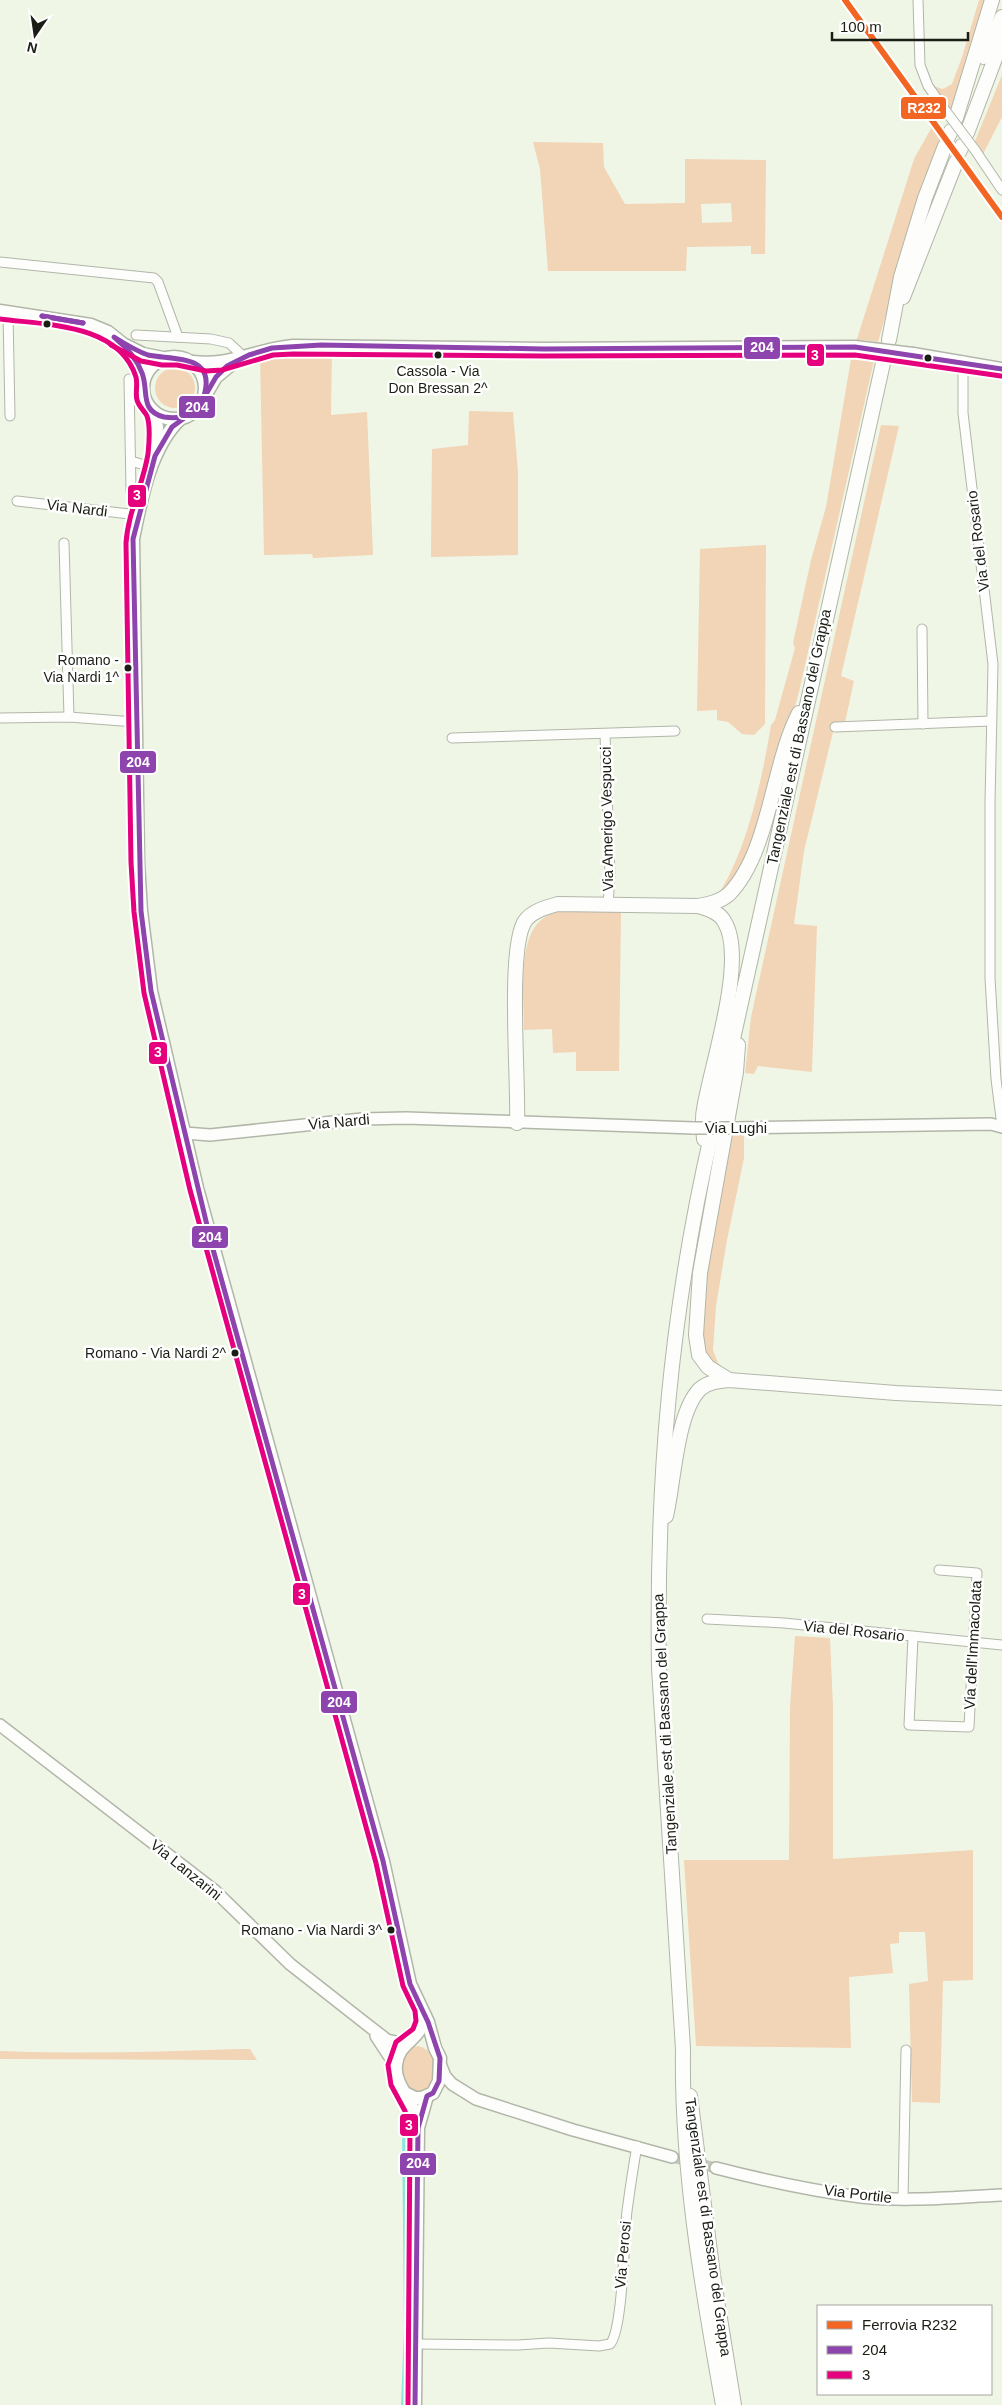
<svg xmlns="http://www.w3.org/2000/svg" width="1002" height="2405" viewBox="0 0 1002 2405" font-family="Arial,sans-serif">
<rect width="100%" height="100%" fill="#f0f6e6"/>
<g fill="#f2d4b7" fill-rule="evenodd">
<path d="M979 0H992L953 114 933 86 943 89 952 84 962 57Z"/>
<path d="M1002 75V117L981 158 973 146Z"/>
<path d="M933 125 943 141 905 248 878 342 863 340 862 343 856 342 914 159Z"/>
<path d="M533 142 603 143 604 167 625 204 685 203V159L766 160 765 254H751V246L687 247 686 271H548L540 169ZM731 203 732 222 702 223 701 204Z"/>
<path d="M332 350 331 415 367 412 373 555 313 558 312 554 264 555 260 356 275 351Z"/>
<path d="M852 353 875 356 799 692 768 803 737 882 712 903C746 859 762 779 771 725L775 720 795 648 793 643 811 560 826 507Z"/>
<circle cx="175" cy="388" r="20"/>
<path d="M469 411 513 412 518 472V555L431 557 432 449 468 445Z"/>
<path d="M881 425 899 426 841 676 854 681 844 727 834 728 804 851 794 924 817 926 812 1072 758 1066 754 1074 745 1073 751 1017Z"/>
<path d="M766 545 765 724 754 735 742 734 728 722 717 720V710L697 711 700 549Z"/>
<path d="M573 910 621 911 619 1071H576V1052L553 1053 552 1029 524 1030C524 1001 517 942 540 921 548 913 562 911 573 910Z"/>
<path d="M731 1135H744V1158L727 1240 716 1306 713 1350 718 1363 728 1372 711 1368 703 1346 702 1311 705 1278Z"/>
<path d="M795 1636 830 1638 833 1707V1859L973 1850V1980L943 1981 940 2103 912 2102 909 1984 928 1981 925 1932H899V1943L890 1944 893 1973 849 1977 851 2048 696 2046 684 1860H789L790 1707Z"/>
<path d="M418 2046C444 2051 439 2099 411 2090L402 2073 405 2053 412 2047Z"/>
<path d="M239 2049H250L257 2060 0 2059V2051C80 2054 159 2052 239 2049Z"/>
</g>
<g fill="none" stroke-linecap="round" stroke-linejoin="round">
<path stroke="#8de6de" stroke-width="10" d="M406 2405 409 2330 407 2126"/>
<path stroke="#c5cbbc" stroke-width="11" stroke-dasharray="11 5.5" stroke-linecap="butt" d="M672 2157 716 2168"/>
<g stroke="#b1b6a9" stroke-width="11">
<g id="minor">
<path d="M918 0 920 65 928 86 945 110"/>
<path d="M975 150 1002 190"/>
<path d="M0 262 154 278 158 282 178 337"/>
<path d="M8 313 10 416"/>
<path d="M136 335 211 339 229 343 244 357"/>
<path d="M963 361V413L993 664 990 802V978L996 1079 1002 1126"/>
<path d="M129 379 131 491"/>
<path d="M131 461 151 467"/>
<path d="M17 501 138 515"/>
<path d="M64 543 69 717"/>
<path d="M922 629 923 724"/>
<path d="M0 718 69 717 135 722"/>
<path d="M835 727 991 721"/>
<path d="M605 734 610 875 608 905"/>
<path d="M452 738 675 731"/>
<path d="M707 1619 784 1623 1002 1645"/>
<path d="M913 1637 909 1725 969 1727 977 1573 939 1570"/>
<path d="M903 2199 906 2050"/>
<path d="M415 2344 518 2345 549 2343 599 2346 610 2344C623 2331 624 2235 627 2211 630 2189 633 2168 637 2146"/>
</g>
</g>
<g stroke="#b1b6a9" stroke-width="14">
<g id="tertiary">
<path d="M737 1128 991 1124 1002 1127"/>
<path d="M185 1133 210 1135 362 1119 406 1118 694 1128"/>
<path d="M0 1725 214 1890 290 1964 365 2023 387 2040 405 2044"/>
<path d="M376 2036 395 2065"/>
<path d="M441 2066 445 2076 452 2084 476 2099 573 2130 672 2157"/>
<path d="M716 2168C763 2180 813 2191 861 2197 908 2202 955 2197 1002 2195"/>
</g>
</g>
<g stroke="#b1b6a9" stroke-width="15">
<g id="secondary">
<path d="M0 311 91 325 108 332 123 344 143 354 163 358"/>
<path d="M124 346 144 378"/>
<path d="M913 354 1002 369"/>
<circle cx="174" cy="388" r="31"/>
<path d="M193 362C229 367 257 349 293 346L544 349 855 347"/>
<path d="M206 394 216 377 233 363"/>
<path d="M153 411 157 427 155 453"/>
<path d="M180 419C150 448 141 499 133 539L138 862 141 911 151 991 197 1188 383 1861 410 1984 428 2022 435 2048 440 2058 439 2081 433 2093 422 2098H415L405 2093"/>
<path d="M417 2126C415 2119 414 2113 412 2107 406 2093 394 2081 396 2065 398 2039 426 2040 422 2014"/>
<path d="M415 2405 418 2128 427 2096"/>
</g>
</g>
<g stroke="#b1b6a9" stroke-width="16">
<g id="trunk">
<path d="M984 57 1002 17"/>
<path d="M956 118 992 0"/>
<path d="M967 133 1002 40"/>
<path d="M948 137 951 131"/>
<path d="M959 152 962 146"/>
<path d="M903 297 956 162"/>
<path d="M889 340 901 277 925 198 945 146"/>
<path d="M698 906C708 909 719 912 724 921 748 958 711 1065 704 1109 702 1118 703 1129 704 1139"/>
<path d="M715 1120 885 354"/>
<path d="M517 1123C519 1083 507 948 525 921 532 911 547 907 558 904L698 906C709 904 720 902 729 894 770 852 772 764 799 713"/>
<path d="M712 1132C670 1313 656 1483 659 1668L683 2049C681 2167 702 2288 723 2405"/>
<path d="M729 1380 708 1367 699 1355 696 1335 700 1273 736 1072 738 1045"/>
<path d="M666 1516C674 1483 676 1413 700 1389 708 1382 719 1381 729 1380L896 1393 1002 1398"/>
<path d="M690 2096 713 2275 734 2405"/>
</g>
</g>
<use href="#minor" stroke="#fdfefb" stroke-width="9"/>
<use href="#tertiary" stroke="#fdfefb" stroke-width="11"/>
<use href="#secondary" stroke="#fdfefb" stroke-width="12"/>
<use href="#trunk" stroke="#fdfefb" stroke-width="14"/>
<g stroke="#b1b6a9" stroke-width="11" stroke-linecap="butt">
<path id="minor-bridge" d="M945 110 975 150"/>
</g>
<g stroke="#b1b6a9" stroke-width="14" stroke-linecap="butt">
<path id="tertiary-bridge" d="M694 1128H737"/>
</g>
<g stroke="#b1b6a9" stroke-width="15" stroke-linecap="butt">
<path id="secondary-bridge" d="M855 347 913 354"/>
</g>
<use href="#minor-bridge" stroke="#fdfefb" stroke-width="9"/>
<use href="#tertiary-bridge" stroke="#fdfefb" stroke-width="11"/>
<use href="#secondary-bridge" stroke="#fdfefb" stroke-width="12"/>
<g stroke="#fff" stroke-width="9">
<g id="bus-1">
<path d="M42 316 83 323"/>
<path d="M42 316 83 323"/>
<path d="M114 337C125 344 136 351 148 355 170 360 214 353 205 392 203 402 195 411 186 415 179 419 171 418 164 417 139 411 149 390 142 373 137 359 125 346 114 337Z"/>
<path d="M415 2405 418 2128 427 2096 433 2093 439 2081 440 2058 428 2022 410 1984 383 1861 211 1242 151 991 141 911 133 539 155 456 172 427 198 408 216 377 227 366 249 355 272 348 321 345 544 349 855 347 1002 369"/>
</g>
</g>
<g stroke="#fff" stroke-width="9">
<g id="bus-2">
<path d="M0 319C45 325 119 323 136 377 138 385 135 393 137 400 139 407 144 410 147 416 151 427 149 443 148 454 143 485 128 512 126 543L131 862 134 912 144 993 190 1190 376 1863 403 1986 415 2011 416 2021 413 2029 396 2042 388 2065 391 2085 405 2111 410 2129 408 2405"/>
<path d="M111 345 141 361 162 365H177L206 371 222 370 273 355 293 354 544 356 855 355 1001 376"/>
</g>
</g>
<use href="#bus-1" stroke="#8e44ad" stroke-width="5"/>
<use href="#bus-2" stroke="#e5007d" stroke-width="5"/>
<g stroke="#fff" stroke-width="10">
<path id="rail-1" d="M845 0 1002 217"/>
</g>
<use href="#rail-1" stroke="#f26522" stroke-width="6"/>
</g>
<g fill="#1a1e14" stroke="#fff" stroke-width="2">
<circle cx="47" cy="324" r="4.5"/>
<circle cx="438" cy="355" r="4.5"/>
<circle cx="928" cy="358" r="4.5"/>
<circle cx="128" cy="668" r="4.5"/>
<circle cx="235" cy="1353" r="4.5"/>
<circle cx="391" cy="1930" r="4.5"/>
</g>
<g text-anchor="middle" stroke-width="5" stroke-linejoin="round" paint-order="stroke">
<g font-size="14" fill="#1a1e14" stroke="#fff" text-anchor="end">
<text x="438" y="376" text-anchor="middle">Cassola - Via<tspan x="438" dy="17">Don Bressan 2^</tspan></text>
<text x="119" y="665">Romano -<tspan x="119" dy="17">Via Nardi 1^</tspan></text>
<text x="226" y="1358">Romano - Via Nardi 2^</text>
<text x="382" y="1935">Romano - Via Nardi 3^</text>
</g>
<g font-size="15" fill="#1a1e14" stroke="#fff">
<text transform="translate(77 508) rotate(7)" y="5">Via Nardi</text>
<text transform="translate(978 541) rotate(-97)" y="5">Via del Rosario</text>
<text transform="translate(799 737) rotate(-78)" y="5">Tangenziale est di Bassano del Grappa</text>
<text transform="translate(607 819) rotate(-91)" y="5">Via Amerigo Vespucci</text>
<text transform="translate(339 1122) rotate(-5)" y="5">Via Nardi</text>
<text x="736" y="1133">Via Lughi</text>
<text transform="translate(854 1631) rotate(6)" y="5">Via del Rosario</text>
<text transform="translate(973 1645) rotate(-87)" y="5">Via dell'Immacolata</text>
<text transform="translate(665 1724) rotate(-93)" y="5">Tangenziale est di Bassano del Grappa</text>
<text transform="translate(186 1870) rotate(39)" y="5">Via Lanzarini</text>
<text transform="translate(858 2194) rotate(7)" y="5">Via Portile</text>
<text transform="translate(708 2227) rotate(82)" y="5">Tangenziale est di Bassano del Grappa</text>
<text transform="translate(623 2255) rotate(-85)" y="5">Via Perosi</text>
</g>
</g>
<g stroke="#fff" stroke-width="2">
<rect x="900" y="96" width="47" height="24" rx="5" fill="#f26522"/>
<rect x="743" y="336" width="38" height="24" rx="5" fill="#8e44ad"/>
<rect x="806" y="343" width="19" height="24" rx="5" fill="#e5007d"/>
<rect x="178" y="395" width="38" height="24" rx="5" fill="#8e44ad"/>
<rect x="127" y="484" width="20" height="24" rx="5" fill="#e5007d"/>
<rect x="119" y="750" width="38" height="24" rx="5" fill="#8e44ad"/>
<rect x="148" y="1041" width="20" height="24" rx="5" fill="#e5007d"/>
<rect x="191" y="1225" width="38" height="24" rx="5" fill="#8e44ad"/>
<rect x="292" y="1582" width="19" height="24" rx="5" fill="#e5007d"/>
<rect x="320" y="1690" width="38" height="24" rx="5" fill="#8e44ad"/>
<rect x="399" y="2113" width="20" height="24" rx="5" fill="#e5007d"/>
<rect x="399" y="2152" width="38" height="24" rx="5" fill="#8e44ad"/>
</g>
<g font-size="14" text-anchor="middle" font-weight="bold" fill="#fff">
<text x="924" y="113">R232</text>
<text x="762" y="352">204</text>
<text x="815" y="360">3</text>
<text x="197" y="412">204</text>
<text x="137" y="500">3</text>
<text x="138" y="767">204</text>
<text x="158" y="1057">3</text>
<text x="210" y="1242">204</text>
<text x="302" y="1599">3</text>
<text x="339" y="1707">204</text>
<text x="409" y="2130">3</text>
<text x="418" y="2168">204</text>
</g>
<rect x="817" y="2305" width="175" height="90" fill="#ffffff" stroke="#a3a5a1"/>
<rect x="827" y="2321" width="25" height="8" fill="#f26522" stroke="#a3a5a1"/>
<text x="862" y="2330" font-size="15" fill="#1a1e14">Ferrovia R232</text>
<rect x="827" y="2346" width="25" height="8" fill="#8e44ad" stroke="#a3a5a1"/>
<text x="862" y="2355" font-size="15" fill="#1a1e14">204</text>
<rect x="827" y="2371" width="25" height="8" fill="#e5007d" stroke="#a3a5a1"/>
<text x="862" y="2380" font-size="15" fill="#1a1e14">3</text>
<g transform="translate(35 35) rotate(193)" stroke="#ffffff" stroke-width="4" paint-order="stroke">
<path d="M0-4L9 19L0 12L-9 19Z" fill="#1a1e14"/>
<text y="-8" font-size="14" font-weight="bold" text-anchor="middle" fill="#1a1e14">N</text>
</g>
<path d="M832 32v8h136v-8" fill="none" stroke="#1a1e14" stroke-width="2.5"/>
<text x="840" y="32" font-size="15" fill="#1a1e14" stroke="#ffffff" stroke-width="4" paint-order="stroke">100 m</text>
</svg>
